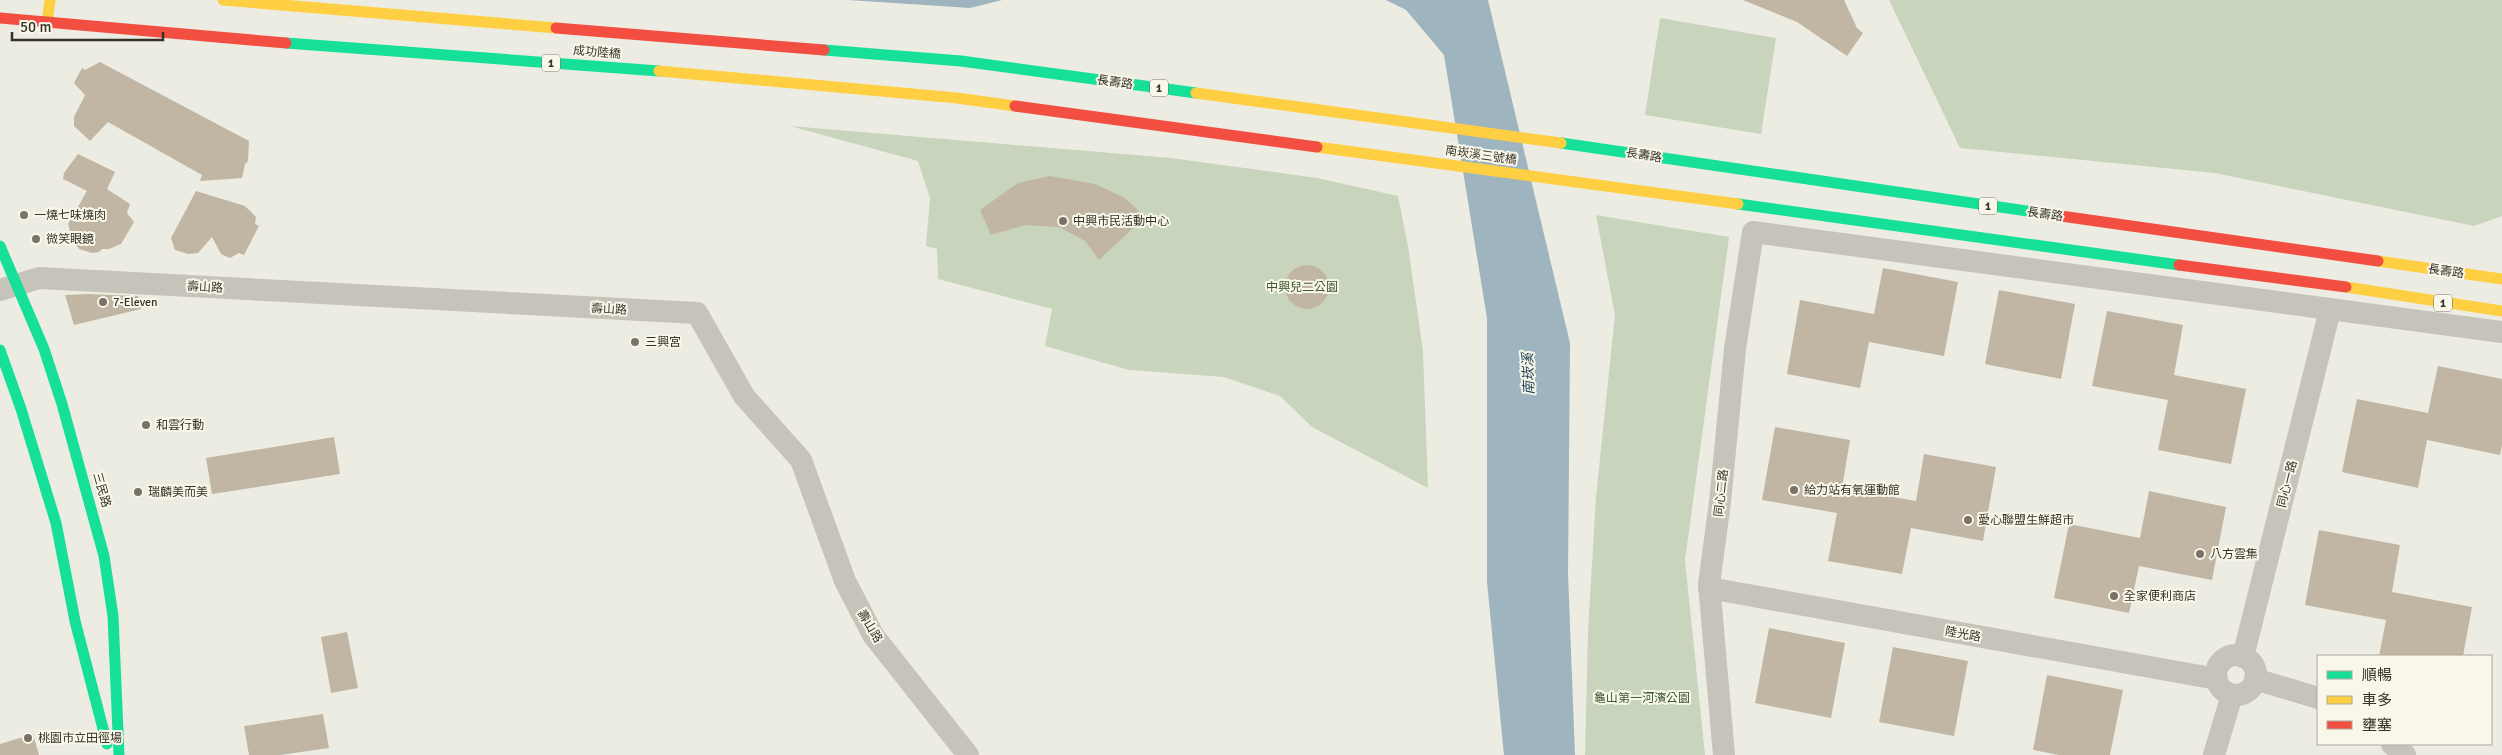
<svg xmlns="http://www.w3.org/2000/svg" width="2502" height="755" viewBox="0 0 2502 755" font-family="Signika,'Noto Sans TC',sans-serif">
<rect width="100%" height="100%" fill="#edece2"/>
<g fill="#c8d4bc">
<path d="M1889 0H2502V216L2474 226 2215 173 1960 148Z"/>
<path d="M1660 18 1776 38 1761 134 1645 115Z"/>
<path d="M790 126 1171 158 1317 178 1398 196 1408 246 1423 351 1428 488 1312 427 1280 396 1224 377 1129 370 1045 346 1052 309 938 279 937 249 926 246 930 198 918 161Z"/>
<path d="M1596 215 1729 237 1685 560 1705 755H1585L1588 631 1596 497 1615 315Z"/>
</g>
<g fill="#9eb4be">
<path d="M848 0H1002L970 8Z"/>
<path d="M1386 0H1488L1570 343 1568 574 1575 755H1504L1487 582V318L1444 55 1406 10Z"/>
</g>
<g fill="#c0b6a3">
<path d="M1743 0H1844L1857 28 1863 33 1847 56 1797 22Z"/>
<path d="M100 62 249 141 248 161 245 164 242 178 200 181 202 175 108 122 90 141 74 126V117L85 95 74 83 82 68 85 70Z"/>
<path d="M78 154 115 172 107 189 130 204 127 213 134 222 121 244 109 249H102L99 252 92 253 79 249 74 242 68 224 87 191 63 179 64 173Z"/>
<path d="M1050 176 1095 184 1125 198 1145 217 1099 260 1085 241 1059 227 1025 225 991 235 980 210 1018 183Z"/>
<path d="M196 191 245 206 256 217 255 224 259 226 244 255 239 253 230 258 221 254 212 237 198 253 188 254 175 250 171 238Z"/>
<circle cx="1307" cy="287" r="22"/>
<path d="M1883 268 1958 282 1944 356 1869 342 1860 388 1787 374 1800 300 1874 314Z"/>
<path d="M1999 290 2075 304 2061 379 1985 364Z"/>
<path d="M88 294 138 296 141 309 74 325 65 295Z"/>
<path d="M2107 311 2183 325 2174 375 2246 389 2231 464 2158 450 2168 400 2092 386Z"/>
<path d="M2438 366 2502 379V445L2500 455 2427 440 2418 488 2342 472 2357 399 2428 413Z"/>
<path d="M1775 427 1850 440 1842 488 1916 501 1924 454 1996 467 1983 541 1911 528 1902 574 1828 561 1837 513 1762 500Z"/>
<path d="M334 437 340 474 212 494 206 458Z"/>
<path d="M2149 491 2226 507 2212 580 2139 566 2129 613 2054 598 2069 524 2140 538Z"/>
<path d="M2319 530 2400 545 2392 592 2472 607 2463 656H2379L2386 620 2305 605Z"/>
<path d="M1769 628 1845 643 1831 718 1755 703Z"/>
<path d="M347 632 358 688 331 693 321 637Z"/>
<path d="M1893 647 1968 661 1954 736 1879 722Z"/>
<path d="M2047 675 2123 690 2110 755H2059L2033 750Z"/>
<path d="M323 714 329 748 280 755H249L244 726Z"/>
<path d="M33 734 39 755H0V744Z"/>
</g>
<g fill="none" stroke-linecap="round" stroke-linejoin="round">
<g stroke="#c6c3ba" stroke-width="22">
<path d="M0 290 39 278 697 313 744 396 801 460 845 581 873 635 968 755"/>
<path d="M1709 588 2217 679"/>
<circle cx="2236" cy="675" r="20"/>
<path d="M2243 657 2330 310"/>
<path d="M2255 679 2318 698"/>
<path d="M2392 744 2405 755"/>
<path d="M1724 755 1709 584 1720 502 1735 349 1753 232 2502 332"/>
<path d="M2214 755 2232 695"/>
</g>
<g stroke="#16e098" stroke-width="11">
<path d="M286 43 659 71"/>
<path d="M824 50 961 61 1196 93"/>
<path d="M1561 143 2061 216"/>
<path d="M1738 204 2179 265"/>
<path d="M0 246 44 349 62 404 104 556 113 616 119 755"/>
<path d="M0 350 21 409 56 523 75 621 107 744"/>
</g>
<g stroke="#ffcf43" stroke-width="11">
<path d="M223 0 556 28"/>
<path d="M47 23 50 0"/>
<path d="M659 71 957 98 1015 106"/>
<path d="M1196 93 1561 143"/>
<path d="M1317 147 1738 204"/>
<path d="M2378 261 2502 279"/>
<path d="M2346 287 2502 311"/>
</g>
<g stroke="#f24e42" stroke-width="11">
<path d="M0 18 286 43"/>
<path d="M556 28 824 50"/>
<path d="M1015 106 1317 147"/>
<path d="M2061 216 2378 261"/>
<path d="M2179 265 2346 287"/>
</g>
</g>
<g fill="#777369" stroke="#f9f7e9" stroke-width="2">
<circle cx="24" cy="215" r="5"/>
<circle cx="1063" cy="221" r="5"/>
<circle cx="36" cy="239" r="5"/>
<circle cx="103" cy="302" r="5"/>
<circle cx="635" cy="342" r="5"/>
<circle cx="146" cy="425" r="5"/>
<circle cx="1794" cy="490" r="5"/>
<circle cx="138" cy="492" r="5"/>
<circle cx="1968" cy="520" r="5"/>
<circle cx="2200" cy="554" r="5"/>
<circle cx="2114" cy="596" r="5"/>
<circle cx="28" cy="738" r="5"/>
</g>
<g text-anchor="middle" stroke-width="4" stroke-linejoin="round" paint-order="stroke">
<g fill="#f9f7e9" stroke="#716d62" stroke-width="1">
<rect x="542" y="54.5" width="18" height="17" rx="4"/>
<rect x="1150" y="79.5" width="18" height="17" rx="4"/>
<rect x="1979" y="197.5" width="18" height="17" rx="4"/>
<rect x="2434" y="294.5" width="18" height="17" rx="4"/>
</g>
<g font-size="11" font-weight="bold" fill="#373228">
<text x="551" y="67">1</text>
<text x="1159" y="92">1</text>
<text x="1988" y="210">1</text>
<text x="2443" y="307">1</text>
</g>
<g font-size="12" fill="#373228" stroke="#f9f7e9">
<text transform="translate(597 52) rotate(5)" y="4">成功陸橋</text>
<text transform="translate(1115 82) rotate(8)" y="4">長壽路</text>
<text transform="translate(1481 155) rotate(8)" y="4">南崁溪三號橋</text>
<text transform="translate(1644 155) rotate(9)" y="4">長壽路</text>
<text transform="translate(2045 214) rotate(8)" y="4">長壽路</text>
<text transform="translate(2446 271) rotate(8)" y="4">長壽路</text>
<text transform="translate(205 287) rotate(3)" y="4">壽山路</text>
<text transform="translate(609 309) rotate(3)" y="4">壽山路</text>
<text transform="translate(2287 484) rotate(-76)" y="4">同心一路</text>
<text transform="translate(102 490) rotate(74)" y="4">三民路</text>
<text transform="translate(1721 493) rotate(-84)" y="4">同心二路</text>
<text transform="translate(870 626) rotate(59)" y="4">壽山路</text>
<text transform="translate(1963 634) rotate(10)" y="4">陸光路</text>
</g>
<g font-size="12" fill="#373228" stroke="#f9f7e9" text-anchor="start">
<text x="34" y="219">一燒七味燒肉</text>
<text x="1073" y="225">中興市民活動中心</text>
<text x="46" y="243">微笑眼鏡</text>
<text x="113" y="306">7-Eleven</text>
<text x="645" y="346">三興宮</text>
<text x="156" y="429">和雲行動</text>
<text x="1804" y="494">給力站有氧運動館</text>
<text x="148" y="496">瑞麟美而美</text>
<text x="1978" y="524">愛心聯盟生鮮超市</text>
<text x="2210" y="558">八方雲集</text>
<text x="2124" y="600">全家便利商店</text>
<text x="38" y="742">桃園市立田徑場</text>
</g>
<g font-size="12" fill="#39552c" stroke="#f9f7e9">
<text x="1302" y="291">中興兒二公園</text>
<text x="1642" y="702">龜山第一河濱公園</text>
</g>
<g font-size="14" font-style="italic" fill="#1e4158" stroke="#f9f7e9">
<text transform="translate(1528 374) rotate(-92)" y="5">南崁溪</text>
</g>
</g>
<rect x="2317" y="655" width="175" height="90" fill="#f9f7e9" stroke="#aba89c"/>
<rect x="2327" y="671" width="25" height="8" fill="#16e098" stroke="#aba89c"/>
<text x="2362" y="680" font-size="15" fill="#373228">順暢</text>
<rect x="2327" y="696" width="25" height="8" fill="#ffcf43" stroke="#aba89c"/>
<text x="2362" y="705" font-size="15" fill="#373228">車多</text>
<rect x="2327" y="721" width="25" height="8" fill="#f24e42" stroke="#aba89c"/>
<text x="2362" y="730" font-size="15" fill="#373228">壅塞</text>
<path d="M12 32v8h151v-8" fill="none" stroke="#373228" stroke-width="2.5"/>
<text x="20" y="32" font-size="15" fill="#373228" stroke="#f9f7e9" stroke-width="4" paint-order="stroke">50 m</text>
</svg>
